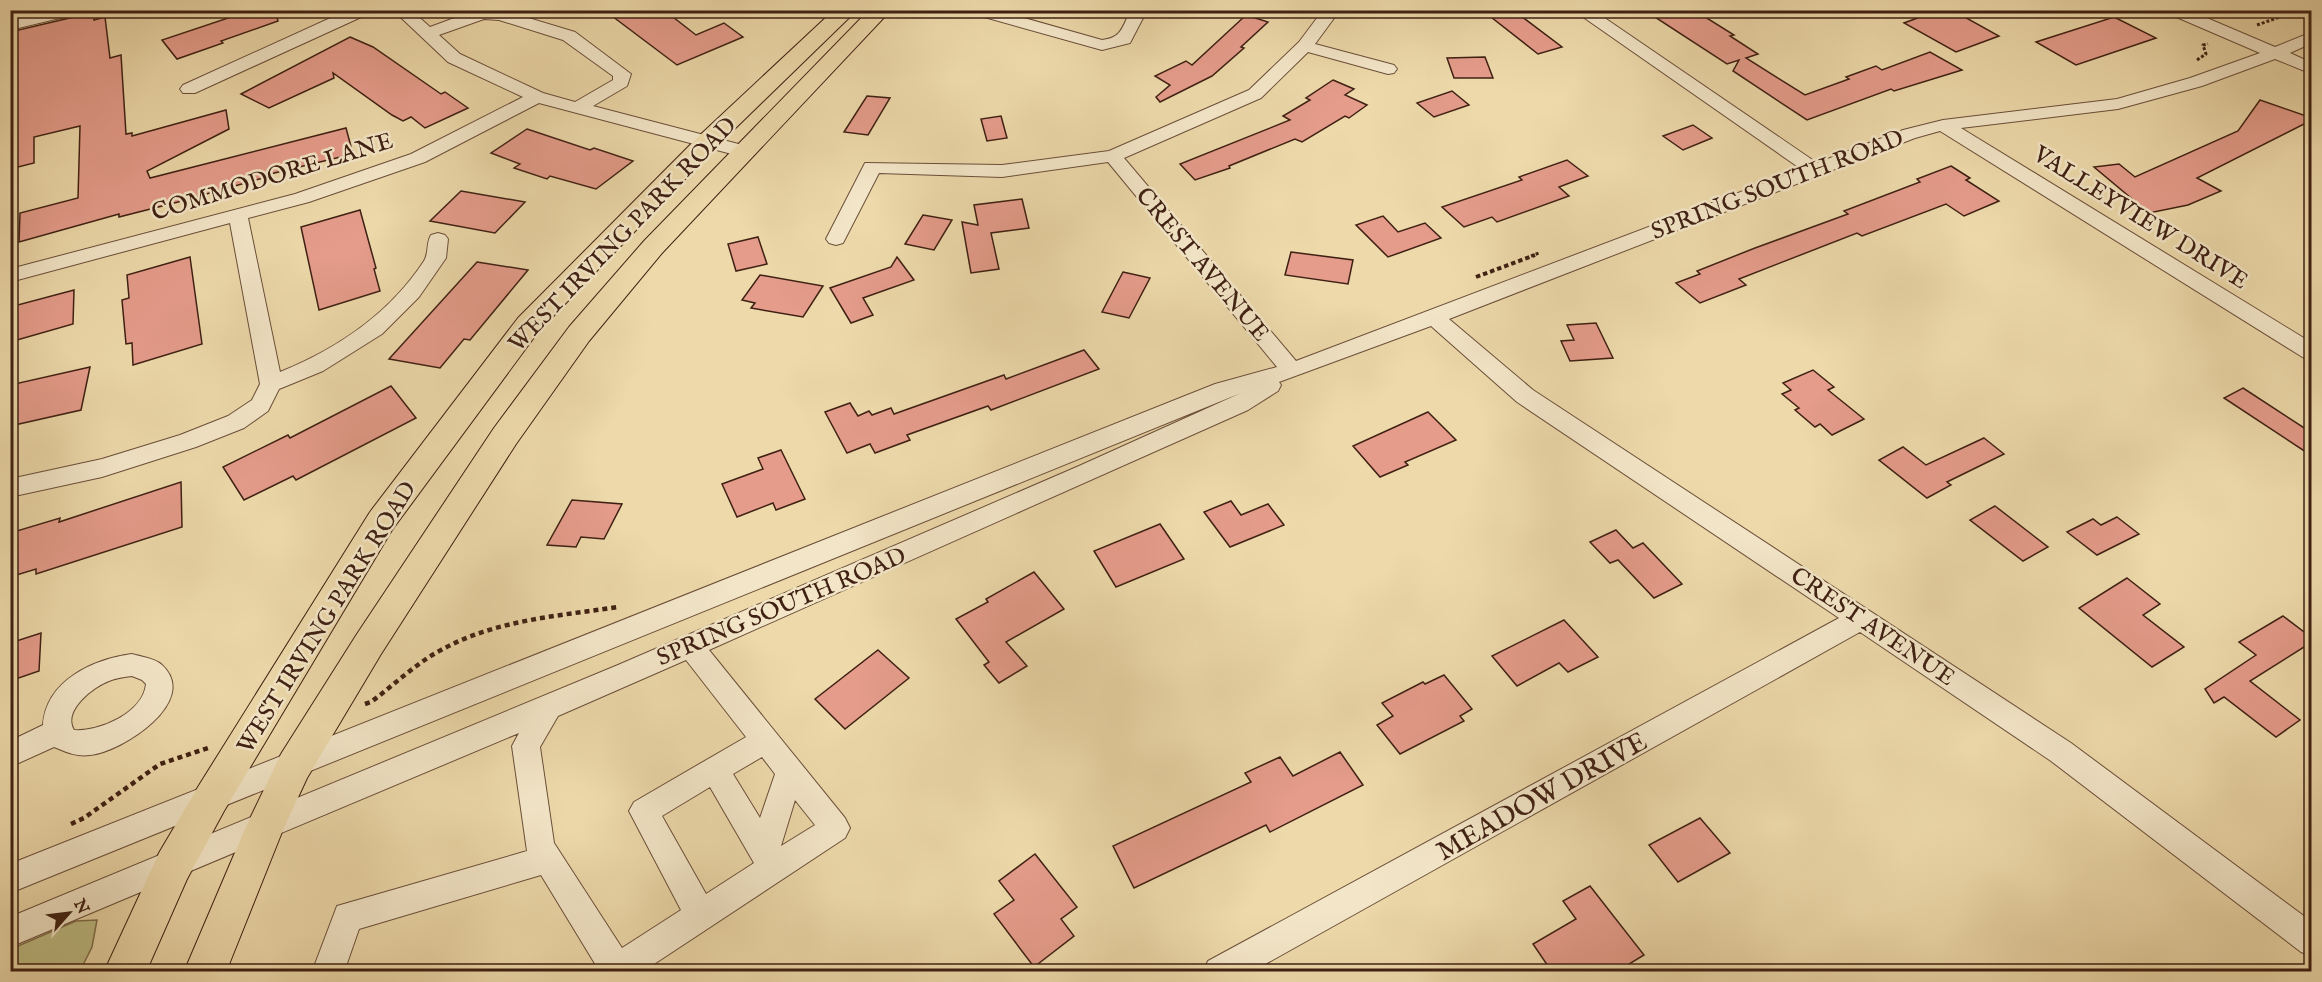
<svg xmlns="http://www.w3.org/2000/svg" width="2322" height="982" viewBox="0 0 2322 982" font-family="'IM FELL English',serif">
<rect width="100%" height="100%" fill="#edd9aa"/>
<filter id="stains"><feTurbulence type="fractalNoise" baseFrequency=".00333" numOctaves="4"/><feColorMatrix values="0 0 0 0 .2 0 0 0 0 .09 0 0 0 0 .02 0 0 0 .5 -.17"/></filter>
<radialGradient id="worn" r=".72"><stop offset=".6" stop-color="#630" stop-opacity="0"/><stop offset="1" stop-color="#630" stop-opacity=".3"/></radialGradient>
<path fill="#bfbd84" stroke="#7f6e4c" stroke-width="1.5" d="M97 920 92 947 80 971H11V949L76 921Z"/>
<g fill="#e59c8b" stroke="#3f2013" stroke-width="1.5">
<path d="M85 10H93L94 20 105 17 110 58 121 55 126 134 132 133V136L226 110 229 129 147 171 150 178 346 128 353 154 262 176 263 178 178 202 119 217V214L19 242 20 213 78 198 80 126 34 137V163L10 169V32L82 15Z"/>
<path d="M252 10H275L278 21 221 41 223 43 177 59 162 40Z"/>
<path d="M604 10H658L669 14 696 35 724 23 743 37 677 65Z"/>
<path d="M1482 10H1513L1562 47 1538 54Z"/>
<path d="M1644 10H1694L1734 35 1730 36 1758 54 1746 58 1805 95 1849 79 1846 77 1876 66 1882 70 1930 52 1962 70 1894 91 1891 89 1807 120 1733 71 1739 60 1727 64Z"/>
<path d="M1939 10H1952L1999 36 1956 52 1904 23Z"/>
<path d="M1246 15 1268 22 1241 47 1244 48 1212 76 1160 102 1156 97 1170 85 1155 76 1186 61 1192 65Z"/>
<path d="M2114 17 2156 38 2076 65 2036 42Z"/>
<path d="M350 37 373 47 441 94 445 92 468 108 425 128 411 117 403 121 392 115 333 73 334 78 269 108 241 94Z"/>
<path d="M1485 57 1493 78H1454L1447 58Z"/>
<path d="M1333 80 1354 89 1345 95 1367 105 1349 118 1345 116 1302 142 1295 139 1229 166 1230 168 1195 180 1180 164 1290 120 1283 116 1310 100 1306 98Z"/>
<path d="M1452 91 1469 105 1434 117 1417 103Z"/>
<path d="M867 96 890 98 868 135 844 132Z"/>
<path d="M2260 100 2312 118V120L2197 178 2221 191 2188 205 2149 213 2094 167 2119 164 2135 177 2238 131Z"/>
<path d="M1001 116 1007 138 987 141 981 119Z"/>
<path d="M1693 125 1712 138 1683 150 1663 136Z"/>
<path d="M527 129 590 150 594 148 633 161 596 189 550 176 547 179 514 168 520 164 491 153Z"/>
<path d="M1567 160 1588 176 1559 187 1569 196 1497 222 1492 217 1464 227 1442 207 1522 180 1519 177Z"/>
<path d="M1951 166 1970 178 1966 180 1999 201 1964 216 1946 204 1862 236 1857 233 1739 279 1746 285 1700 303 1676 283 1700 274 1697 271 1755 248 1848 214 1844 211 1920 182 1917 179Z"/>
<path d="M461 191 525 202 495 233 430 221Z"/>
<path d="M1022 199 1029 228 991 233 999 269 971 273 962 222 978 225 974 205Z"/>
<path d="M360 210 376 268 374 269 380 291 319 310 301 227Z"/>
<path d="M923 215 952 220 934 250 905 244Z"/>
<path d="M1383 216 1398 232 1425 223 1441 238 1388 257 1356 225Z"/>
<path d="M758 237 767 264 736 271 728 244Z"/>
<path d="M1291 252 1353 260 1348 284 1285 275Z"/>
<path d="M190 257 202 344 133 365 132 343 126 344 122 300 129 298 127 275Z"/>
<path d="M897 257 914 280 863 298 873 315 851 323 830 288 891 267Z"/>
<path d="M477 262 528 270 470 340 464 339 440 368 389 359Z"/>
<path d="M1123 272 1150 278 1129 318 1102 312Z"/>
<path d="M760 275 823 286 803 317 751 308 755 303 742 300Z"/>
<path d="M74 290 73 324 10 342V307Z"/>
<path d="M1596 323 1613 358 1570 361 1561 341 1574 340 1567 325Z"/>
<path d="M1084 350 1099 369 991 410 988 406 907 435 910 440 875 453 870 444 847 453 825 412 850 403 858 416 869 411 872 415 891 408 894 414 1004 375 1006 379Z"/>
<path d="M90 367 81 410 10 426V385Z"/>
<path d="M1813 370 1834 387 1828 390 1864 419 1832 435 1820 424 1815 427 1795 410 1799 408 1782 394 1791 390 1783 383Z"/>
<path d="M391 386 416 418 296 480 293 476 244 500 223 467 288 435 290 438Z"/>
<path d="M2243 388 2312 433V456L2224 398Z"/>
<path d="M1428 412 1456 440 1405 462 1408 465 1380 477 1353 446Z"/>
<path d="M1984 438 2004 454 1947 482 1951 485 1927 498 1879 460 1903 447 1926 465Z"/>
<path d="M781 450 805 499 776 510 773 503 737 517 722 484 763 469 758 458Z"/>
<path d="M181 482 182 527 36 574V569L10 577V533L60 518 59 522Z"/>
<path d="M572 500 622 504 604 539 581 537 576 547 547 545Z"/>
<path d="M1231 501 1241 515 1268 504 1284 525 1230 547 1204 512Z"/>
<path d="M1995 506 2048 547 2023 561 1970 520Z"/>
<path d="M2117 517 2139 534 2097 555 2067 532 2093 519 2101 525Z"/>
<path d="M1160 524 1184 559 1116 587 1094 551Z"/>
<path d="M1616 530 1633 548 1643 543 1682 584 1654 598 1618 560 1610 563 1590 542Z"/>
<path d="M1034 572 1064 609 1006 642 1027 666 999 683 984 665 989 662 956 619 988 602 986 599Z"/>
<path d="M2127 578 2160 604 2143 615 2184 647 2152 667 2079 608Z"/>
<path d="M2283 616 2312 638V642L2250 681 2300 720 2276 737 2224 697 2214 703 2205 689 2256 655 2239 642Z"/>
<path d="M1564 620 1598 657 1568 672 1559 663 1517 686 1492 656Z"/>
<path d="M41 633 39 671 10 681V643Z"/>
<path d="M878 650 909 678 845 729 815 699Z"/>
<path d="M1444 675 1472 709 1460 716 1464 721 1400 754 1377 725 1393 716 1382 703 1423 682 1425 684Z"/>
<path d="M1340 752 1363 785 1270 832 1266 825 1134 888 1113 846 1251 782 1245 773 1280 757 1293 776Z"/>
<path d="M1700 818 1730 853 1678 882 1649 845Z"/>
<path d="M1035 854 1077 907 1061 919 1074 936 1034 967 994 914 1014 900 999 881Z"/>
<path d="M1590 886 1644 955 1616 972H1552L1533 944 1576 919 1563 901Z"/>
</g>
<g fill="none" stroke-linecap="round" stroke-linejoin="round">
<g stroke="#6a4e39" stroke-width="2">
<g id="minor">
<path d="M52 10H83L81 13 10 30V20Z"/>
<path d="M348 10H372L370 13 195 93H183L180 89 183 85Z"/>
<path d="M393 10H411L430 27 476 10H502L575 32 631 74 627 86 593 106 750 147 752 151 750 155 743 157 539 103 425 162 309 202 248 218 280 372C337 349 390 313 424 261 429 253 426 243 431 235L438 233 445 235 448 239 446 258 419 297 382 334 323 371 279 389 268 411 244 428 196 447 102 477 10 497V479L102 459 180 435 228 416 252 400 260 384 230 223 10 282V269L295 194 411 154 523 97 448 62ZM484 19 499 20 563 40 613 76V80L575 102 543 93 460 54 439 35Z"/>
<path d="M968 10H996L1102 40C1118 38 1121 32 1127 18L1124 10H1140L1143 18 1130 43 1102 50 970 13Z"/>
<path d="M1323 10H1340L1315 44 1394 65 1397 69 1394 73 1388 74 1308 52 1261 98 1124 158 1296 361 1801 169 1573 10H1593L1817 163 1903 130 1943 120 2117 99 2190 78 2260 53 2167 13 2165 10H2188L2275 47 2312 32V43L2290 53 2312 63V74L2275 59 2202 86 2118 109 1961 128 2312 343V360L2304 358 1940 131 1915 138 1449 319 1533 390 2071 743 2312 922V956L2301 952 2051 761 1860 632 1251 972H1203L1208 961 1839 618 1517 402 1431 326 1279 382 1281 385 1278 391 1248 410 709 650 845 818 850 828 845 838 642 972H600L541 875 359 929 344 972H312L337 906 527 851 512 746 519 733 10 947V917L618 665 1079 466 1241 393 10 893V864L1215 384 1277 367 1108 162 1002 177 879 173 843 243 836 245 829 243 826 239 865 163 1002 165 1109 151 1249 90 1299 42ZM686 660 746 737 634 802 629 811 681 910 622 948 554 843 540 747 558 716ZM762 757 775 774 760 818 733 774ZM710 787 754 863 706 894 662 816ZM795 800 815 825 781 846Z"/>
<path d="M132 654C141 657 155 658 162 665 201 701 122 752 90 755 77 757 66 752 54 747L10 767V741L43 725C46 680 94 659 132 654ZM132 676 142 680 146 684C143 713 99 732 74 730 62 711 93 687 109 681 116 678 124 677 132 676Z"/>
</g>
</g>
<g stroke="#3f2013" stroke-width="2">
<g id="major">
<path d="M834 10H857L716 147 538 332 392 530 224 811 187 879 146 972H104L159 853 198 787 370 512 518 318 698 137Z"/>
<path d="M869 10H891L662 253 589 341 516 444 381 654 307 778 282 832 226 972H184L245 829 281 754 357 634 494 428 569 327 644 241Z"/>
</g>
</g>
<g stroke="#3f2013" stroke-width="3" stroke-dasharray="3 2" stroke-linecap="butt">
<path d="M2257 25 2300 10"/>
<path d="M2197 60 2206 54 2203 45 2208 44"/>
<path d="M1531 256 1539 253"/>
</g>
<path stroke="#3f2013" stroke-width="4" stroke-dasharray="4.5 3" stroke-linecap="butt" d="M1476 277 1535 255"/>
<g stroke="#3f2013" stroke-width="4.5" stroke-dasharray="5 4" stroke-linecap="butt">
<path d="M365 704 371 702C394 685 415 664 441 650 495 620 558 616 618 607"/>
<path d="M71 824 84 818 160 764 208 748"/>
</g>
<use href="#minor" fill="#f3e6c8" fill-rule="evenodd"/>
<use href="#major" fill="#edd9aa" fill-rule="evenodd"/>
</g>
<g text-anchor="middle" stroke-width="5" stroke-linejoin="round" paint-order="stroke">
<g font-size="24" fill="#3f2013" stroke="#f3e6c8">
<text transform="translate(272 176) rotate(-17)" y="8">COMMODORE LANE</text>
<text transform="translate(1777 184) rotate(-21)" y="8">SPRING SOUTH ROAD</text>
<text transform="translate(2141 217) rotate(32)" y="8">VALLEYVIEW DRIVE</text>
<text transform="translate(622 234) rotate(-46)" y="8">WEST IRVING PARK ROAD</text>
<text transform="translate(1203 264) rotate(50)" y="8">CREST AVENUE</text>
<text transform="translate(781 606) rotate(-23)" y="8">SPRING SOUTH ROAD</text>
<text transform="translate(326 617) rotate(-58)" y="8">WEST IRVING PARK ROAD</text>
<text transform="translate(1873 626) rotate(34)" y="8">CREST AVENUE</text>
</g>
<g font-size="28" fill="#3f2013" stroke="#f3e6c8">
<text transform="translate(1541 795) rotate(-29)" y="10">MEADOW DRIVE</text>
</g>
</g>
<rect width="2322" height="982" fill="none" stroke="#edd9aa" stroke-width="36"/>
<rect x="12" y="12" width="2298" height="958" fill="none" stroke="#3f2013" stroke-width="3"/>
<rect x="18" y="18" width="2286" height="946" fill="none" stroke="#3f2013" stroke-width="1.5"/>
<g transform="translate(69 913) rotate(62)" stroke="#f3e6c8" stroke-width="4.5" paint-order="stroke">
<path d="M0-4.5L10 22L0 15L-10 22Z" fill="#3f2013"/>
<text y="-9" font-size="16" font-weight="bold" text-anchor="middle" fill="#3f2013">N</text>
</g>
<rect width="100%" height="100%" filter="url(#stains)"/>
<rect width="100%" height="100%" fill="url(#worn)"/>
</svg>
